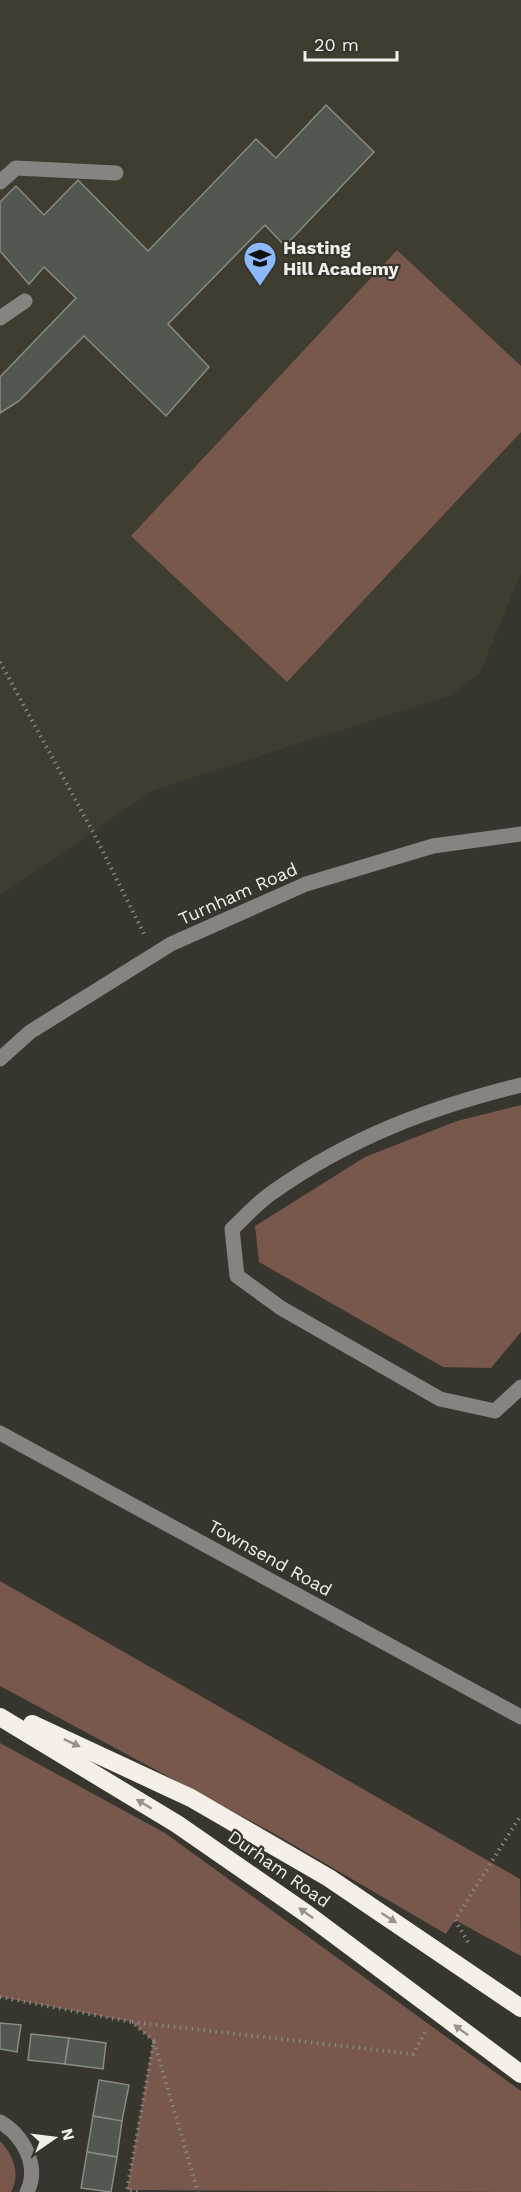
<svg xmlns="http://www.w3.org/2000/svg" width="521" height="2192" viewBox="0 0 521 2192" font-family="'Work Sans',sans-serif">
<rect width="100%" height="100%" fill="#36352e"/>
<path fill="#3f3d2f" d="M0 0H521V574L479 674 451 695 154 790 0 895Z"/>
<g fill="#78574c">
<path d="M397 250 521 366V432L287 682 131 536Z"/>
<path d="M521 1105V1332L491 1368 443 1367 259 1262 255 1226 365 1157 457 1121Z"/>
<path d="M0 1581 520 1879 521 1956 455 1920 446 1934 273 1833 0 1686Z"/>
<path d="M0 1743 165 1833 521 2091V2192L127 2190 153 2041 132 2022 0 1997Z"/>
<path d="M0 2141C13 2154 21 2175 11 2192H0Z"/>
</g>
<g fill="#52574f" stroke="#878c84" stroke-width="1.5">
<path d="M326 105 374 152 285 246 265 225 168 324 209 367 166 416 84 336 19 401 0 413V377L76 298 44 267 29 284 0 251V202L16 186 44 215 78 180 148 251 256 139 276 158Z"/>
<path d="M0 2023 21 2025 17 2052 0 2049Z"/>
<path d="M31 2034 69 2038 65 2064 28 2060Z"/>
<path d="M69 2038 106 2043 103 2069 65 2064Z"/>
<path d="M99 2080 129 2085 122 2121 93 2116Z"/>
<path d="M93 2116 122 2121 117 2157 87 2152Z"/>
<path d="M87 2152 117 2157 111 2192 81 2188Z"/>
</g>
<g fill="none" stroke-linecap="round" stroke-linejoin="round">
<g stroke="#86857f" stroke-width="4" stroke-dasharray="1.5 4.5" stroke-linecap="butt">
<path d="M0 662 93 832 144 934"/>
<path d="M468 1942 455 1920 521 1815"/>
<path d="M0 1997 132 2022 154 2041 127 2190 138 2192"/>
<path d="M132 2022 413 2054 426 2031"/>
<path d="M154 2042 198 2192"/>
</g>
<g stroke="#868380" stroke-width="15">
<path d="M0 182 16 168 116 173"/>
<path d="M0 318 25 301"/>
<path d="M0 1059 30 1032 171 944 306 884 433 846 521 834"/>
<path d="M521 1085C429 1108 351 1137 273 1192 258 1202 245 1217 232 1229L237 1276 281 1308 440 1399 495 1411 521 1387"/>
<path d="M0 1433 521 1717"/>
<path d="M0 2122C23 2135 40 2166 27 2192"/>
</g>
<g stroke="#f6efe7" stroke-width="18">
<path d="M0 1717 177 1824 307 1914 521 2074"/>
<path d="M32 1724 191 1798 329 1878 521 2008"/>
</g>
</g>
<defs><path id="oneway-solid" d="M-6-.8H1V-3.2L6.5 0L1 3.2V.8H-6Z" transform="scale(1.5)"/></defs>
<g fill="#96928a">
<use href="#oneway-solid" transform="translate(72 1743) rotate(25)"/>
<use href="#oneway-solid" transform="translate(144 1804) rotate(-149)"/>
<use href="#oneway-solid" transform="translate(306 1913) rotate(-144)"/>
<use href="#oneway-solid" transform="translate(389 1918) rotate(33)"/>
<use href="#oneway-solid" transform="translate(461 2030) rotate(-144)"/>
</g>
<defs>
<g id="school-pin" transform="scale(1.725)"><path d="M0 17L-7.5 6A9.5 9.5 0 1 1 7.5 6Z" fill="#8cb9fc" stroke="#36352e"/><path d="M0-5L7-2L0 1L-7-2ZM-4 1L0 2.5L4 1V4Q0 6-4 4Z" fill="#111"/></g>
</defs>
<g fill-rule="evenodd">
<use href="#school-pin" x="260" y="258"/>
</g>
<g text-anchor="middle" stroke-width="4.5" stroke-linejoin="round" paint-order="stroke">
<g font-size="18" font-weight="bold" fill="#f1f0eb" stroke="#36352e" text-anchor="start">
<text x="283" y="254">Hasting<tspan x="283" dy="21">Hill Academy</tspan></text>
</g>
<g font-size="18" fill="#f1f0eb" stroke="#36352e">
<text transform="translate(238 894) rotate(-24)" y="6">Turnham Road</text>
<text transform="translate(270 1558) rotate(29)" y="6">Townsend Road</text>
<text transform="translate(279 1869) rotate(35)" y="6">Durham Road</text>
</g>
</g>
<g transform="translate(54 2138) rotate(76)" stroke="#36352e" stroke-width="4.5" paint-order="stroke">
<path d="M0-4.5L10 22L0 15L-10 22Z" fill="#f1f0eb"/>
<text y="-9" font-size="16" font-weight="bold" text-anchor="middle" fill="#f1f0eb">N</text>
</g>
<path d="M305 51v9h92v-9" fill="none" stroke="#f1f0eb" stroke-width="3"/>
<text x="314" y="51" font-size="18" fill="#f1f0eb" stroke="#36352e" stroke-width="4.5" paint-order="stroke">20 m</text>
</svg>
